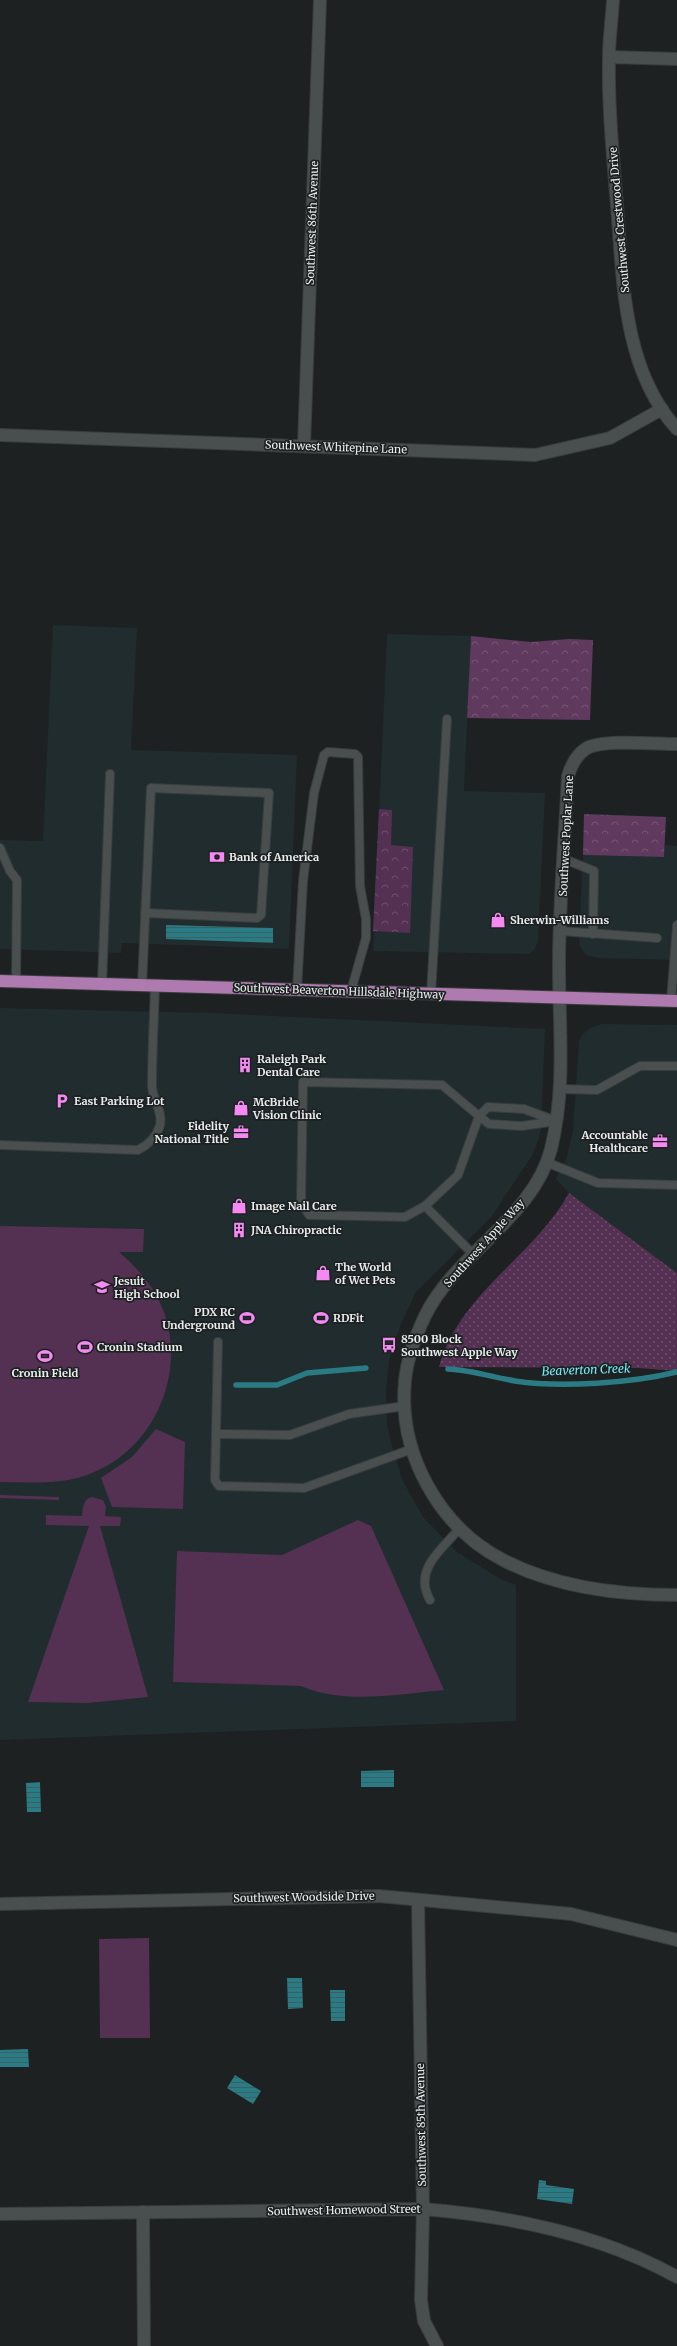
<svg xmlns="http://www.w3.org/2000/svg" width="677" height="2346" viewBox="0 0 677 2346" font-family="Merriweather,serif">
<defs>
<pattern id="grass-dots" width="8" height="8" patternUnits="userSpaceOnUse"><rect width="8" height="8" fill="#543153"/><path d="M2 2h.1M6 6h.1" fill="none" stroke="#6d4f6c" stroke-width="1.8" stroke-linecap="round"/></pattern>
<pattern id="forest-crowns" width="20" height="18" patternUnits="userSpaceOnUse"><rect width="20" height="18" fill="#5f395e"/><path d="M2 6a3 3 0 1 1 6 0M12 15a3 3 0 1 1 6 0" fill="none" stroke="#765675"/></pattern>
<pattern id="park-crowns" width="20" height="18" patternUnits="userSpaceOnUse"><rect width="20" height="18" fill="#543153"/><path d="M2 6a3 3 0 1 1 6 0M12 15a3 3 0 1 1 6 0" fill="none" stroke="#6d4f6c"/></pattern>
<pattern id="water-rules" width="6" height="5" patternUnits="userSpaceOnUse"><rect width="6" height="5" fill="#2a7b84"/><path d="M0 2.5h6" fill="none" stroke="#386166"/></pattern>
</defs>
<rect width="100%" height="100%" fill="#1d2122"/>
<g fill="#202c2d">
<path d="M53 625 137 628 131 750 297 755 289 949 122 943 121 953 0 949V840L43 841Z"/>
<path d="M387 634 471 636 464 791 545 793 538 941 535 949 529 954 373 951Z"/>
<path d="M665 845 677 846V960L597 958 586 955 580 947 579 940 583 855 664 857Z"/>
<path d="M0 1008 212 1013 545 1029 541 1131 533 1154 492 1216 416 1292 401 1324 389 1360 386 1392 387 1424 392 1446 402 1479 423 1517 457 1552 502 1580 516 1585V1721L0 1740Z"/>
<path d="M602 1024 677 1025V1273L569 1193 556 1179 566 1160 573 1130 579 1041 582 1035 590 1028Z"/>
</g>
<path fill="url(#grass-dots)" d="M569 1193 677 1273V1371L639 1368 439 1367C460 1292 532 1259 569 1193Z"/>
<g fill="url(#forest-crowns)">
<path d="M471 636 531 642 569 639 593 640 590 720 467 718Z"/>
<path d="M584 814 666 817 664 857 583 855Z"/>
</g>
<path fill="url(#park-crowns)" d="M379 809 392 810 391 845 413 847 410 933 373 931Z"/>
<g fill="#543153">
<path d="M0 1226 144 1229 143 1252H119C139 1269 156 1289 165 1315 186 1380 150 1455 84 1476 57 1485 28 1482 0 1482Z"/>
<path d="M156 1429 185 1442 183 1509 112 1507 101 1478 132 1457Z"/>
<path d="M0 1495 59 1497V1500L0 1498Z"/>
<path d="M92 1497 103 1500 106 1507 105 1516 121 1517 120 1526H100L148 1697 88 1703 28 1702 89 1526 46 1525V1515L82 1516C83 1507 83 1499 92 1497Z"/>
<path d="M358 1520 371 1526 444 1690C398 1694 345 1705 301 1686L173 1682 177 1551 282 1555Z"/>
<path d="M149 1938 150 2038H100L99 1939Z"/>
</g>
<g fill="url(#water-rules)">
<path d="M166 925 273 928V943L166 939Z"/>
<path d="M394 1770V1787H361V1771Z"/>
<path d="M40 1782 41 1812H27L26 1783Z"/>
<path d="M287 1978H302L303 2008 288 2009Z"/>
<path d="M330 1990H345V2021H331Z"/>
<path d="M28 2049 29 2067H0V2050Z"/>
<path d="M235 2075 261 2091 253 2104 227 2088Z"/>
<path d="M539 2180 546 2181V2185L574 2189 572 2204 537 2199Z"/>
</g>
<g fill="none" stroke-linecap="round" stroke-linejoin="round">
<g stroke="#2a7b84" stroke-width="5.5">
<path d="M448 1369C471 1370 492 1377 515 1381 560 1388 633 1383 677 1372"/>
<path d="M236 1385H277L307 1373 366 1368"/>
</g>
<g stroke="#393c3d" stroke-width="10">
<g id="lane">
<path d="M0 848 10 871 17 880 16 982"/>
<path d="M564 859 594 871 593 934"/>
<path d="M561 931 657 938"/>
<path d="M102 984 110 774"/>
<path d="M142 985 151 788 269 793 261 915 257 918 145 913"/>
<path d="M297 990 303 881 314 793 324 755 328 752 355 754 358 757 360 886 366 919V938L351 991"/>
<path d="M431 994 447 719"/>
<path d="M671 1001 677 925"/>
<path d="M303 1082 442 1085 479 1116 458 1175 425 1206 405 1217 309 1215 301 1202Z"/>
<path d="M561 1089 597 1090 640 1066H677"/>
<path d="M488 1107 524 1109 556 1121 522 1126 489 1124 479 1116Z"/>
<path d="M0 1145 138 1150C148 1145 157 1136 160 1125 163 1112 153 1100 152 1087 152 1053 154 1019 155 986"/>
<path d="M546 1162 598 1183 677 1185"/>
<path d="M425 1206 473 1254"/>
<path d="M218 1342 215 1480 219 1486 304 1488 412 1449"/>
<path d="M216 1434 290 1435 349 1414 405 1406"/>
<path d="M430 1600C413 1570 441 1550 460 1528"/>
</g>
</g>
<g stroke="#393c3d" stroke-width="14">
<g id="street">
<path d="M613 0C612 19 609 38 609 57 608 107 613 156 617 205 623 281 623 370 677 429"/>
<path d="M609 57 677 59"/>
<path d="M0 435 535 455 610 438 662 409"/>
<path d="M304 446 320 0"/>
<path d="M677 744C655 744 604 739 587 748 577 754 571 766 568 776 565 839 559 902 559 965 559 1028 566 1088 551 1149 534 1217 455 1254 425 1316 416 1335 407 1359 405 1381 398 1453 439 1527 503 1560 555 1587 619 1595 677 1595"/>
<path d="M418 1901 423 2209 421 2300 424 2321 437 2346"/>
<path d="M0 1904 379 1896 571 1914 677 1940"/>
<path d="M143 2212 144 2346"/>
<path d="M0 2214 423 2209C509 2216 600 2234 677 2277"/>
</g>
</g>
<g stroke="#393c3d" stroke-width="14">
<path id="primary" d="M0 981 677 1001"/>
</g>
<use href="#lane" stroke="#494f4f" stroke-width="8"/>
<use href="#street" stroke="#494f4f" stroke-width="12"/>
<use href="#primary" stroke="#ae7aaf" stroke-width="12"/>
</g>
<defs>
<g id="bank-bare" transform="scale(1.2)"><path d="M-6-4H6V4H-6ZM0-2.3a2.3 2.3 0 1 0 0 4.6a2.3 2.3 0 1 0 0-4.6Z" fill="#f389f1" stroke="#1d2122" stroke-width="2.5" paint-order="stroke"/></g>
<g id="shop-bare" transform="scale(1.2)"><path d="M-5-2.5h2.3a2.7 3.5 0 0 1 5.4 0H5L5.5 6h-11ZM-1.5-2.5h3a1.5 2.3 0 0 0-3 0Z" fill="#f389f1" stroke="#1d2122" stroke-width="2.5" paint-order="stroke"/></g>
<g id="building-bare" transform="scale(1.2)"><path d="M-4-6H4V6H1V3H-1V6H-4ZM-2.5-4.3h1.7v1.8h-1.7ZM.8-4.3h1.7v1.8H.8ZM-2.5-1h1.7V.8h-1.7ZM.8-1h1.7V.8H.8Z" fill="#f389f1" stroke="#1d2122" stroke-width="2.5" paint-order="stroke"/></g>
<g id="parking-bare" transform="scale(1.2)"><path d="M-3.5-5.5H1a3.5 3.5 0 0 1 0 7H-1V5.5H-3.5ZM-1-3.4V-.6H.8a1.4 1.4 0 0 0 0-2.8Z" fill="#f389f1" stroke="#1d2122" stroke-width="2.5" paint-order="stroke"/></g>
<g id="office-bare" transform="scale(1.2)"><path d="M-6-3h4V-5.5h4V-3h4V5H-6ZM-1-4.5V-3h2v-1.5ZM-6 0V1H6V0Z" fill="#f389f1" stroke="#1d2122" stroke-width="2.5" paint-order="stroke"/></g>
<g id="school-bare" transform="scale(1.2)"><path d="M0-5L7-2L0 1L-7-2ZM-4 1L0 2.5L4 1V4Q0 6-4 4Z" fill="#f389f1" stroke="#1d2122" stroke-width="2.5" paint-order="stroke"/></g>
<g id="stadium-bare" transform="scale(1.2)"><path d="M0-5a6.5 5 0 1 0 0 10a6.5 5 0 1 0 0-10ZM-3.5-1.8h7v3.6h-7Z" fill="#f389f1" stroke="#1d2122" stroke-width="2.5" paint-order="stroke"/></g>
<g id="bus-bare" transform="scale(1.2)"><path d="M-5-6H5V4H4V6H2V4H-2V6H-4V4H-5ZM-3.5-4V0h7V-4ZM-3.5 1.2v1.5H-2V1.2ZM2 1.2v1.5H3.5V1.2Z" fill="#f389f1" stroke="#1d2122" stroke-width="2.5" paint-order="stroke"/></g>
</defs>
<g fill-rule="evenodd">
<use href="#bank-bare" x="217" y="857"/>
<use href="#shop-bare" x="498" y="920"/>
<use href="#building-bare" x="245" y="1065"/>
<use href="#parking-bare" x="62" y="1101"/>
<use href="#shop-bare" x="241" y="1108"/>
<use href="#office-bare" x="241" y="1132"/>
<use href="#office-bare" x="660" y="1141"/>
<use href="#shop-bare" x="239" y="1206"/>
<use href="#building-bare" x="239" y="1230"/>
<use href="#shop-bare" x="323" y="1273"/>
<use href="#school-bare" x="102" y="1287"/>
<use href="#stadium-bare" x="247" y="1318"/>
<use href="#stadium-bare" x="321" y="1318"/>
<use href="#bus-bare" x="389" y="1345"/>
<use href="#stadium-bare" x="85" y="1347"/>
<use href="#stadium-bare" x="45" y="1356"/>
</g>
<g text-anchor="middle" stroke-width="3.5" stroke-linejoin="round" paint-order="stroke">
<g font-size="11" fill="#e9eced" stroke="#1d2122">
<text transform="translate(619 220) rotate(-95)" y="4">Southwest Crestwood Drive</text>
<text transform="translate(312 223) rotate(-88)" y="4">Southwest 86th Avenue</text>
<text transform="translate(336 447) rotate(2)" y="4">Southwest Whitepine Lane</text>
<text transform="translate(566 836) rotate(-87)" y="4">Southwest Poplar Lane</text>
<text transform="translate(339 991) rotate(2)" y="4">Southwest Beaverton Hillsdale Highway</text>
<text transform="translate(484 1243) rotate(-48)" y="4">Southwest Apple Way</text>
<text transform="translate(304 1897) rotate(-1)" y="4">Southwest Woodside Drive</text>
<text transform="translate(421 2125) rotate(-91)" y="4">Southwest 85th Avenue</text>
<text transform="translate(344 2210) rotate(-1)" y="4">Southwest Homewood Street</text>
</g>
<g font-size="11" font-weight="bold" fill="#e9eced" stroke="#1d2122" text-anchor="start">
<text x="229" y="861">Bank of America</text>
<text x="510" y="924">Sherwin-Williams</text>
<text x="257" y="1063">Raleigh Park<tspan x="257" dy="13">Dental Care</tspan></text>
<text x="74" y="1105">East Parking Lot</text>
<text x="253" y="1106">McBride<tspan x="253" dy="13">Vision Clinic</tspan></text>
<text x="229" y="1130" text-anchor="end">Fidelity<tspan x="229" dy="13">National Title</tspan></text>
<text x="648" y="1139" text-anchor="end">Accountable<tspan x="648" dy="13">Healthcare</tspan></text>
<text x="251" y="1210">Image Nail Care</text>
<text x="251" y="1234">JNA Chiropractic</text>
<text x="335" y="1271">The World<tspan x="335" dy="13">of Wet Pets</tspan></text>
<text x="114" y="1285">Jesuit<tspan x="114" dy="13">High School</tspan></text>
<text x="235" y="1316" text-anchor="end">PDX RC<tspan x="235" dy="13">Underground</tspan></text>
<text x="333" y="1322">RDFit</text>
<text x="401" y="1343">8500 Block<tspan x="401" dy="13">Southwest Apple Way</tspan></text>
<text x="97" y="1351">Cronin Stadium</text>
<text x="45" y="1377" text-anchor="middle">Cronin Field</text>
</g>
<g font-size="12" font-style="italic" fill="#74e9f6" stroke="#1d2122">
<text transform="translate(586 1370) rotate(-2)" y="4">Beaverton Creek</text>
</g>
</g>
</svg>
